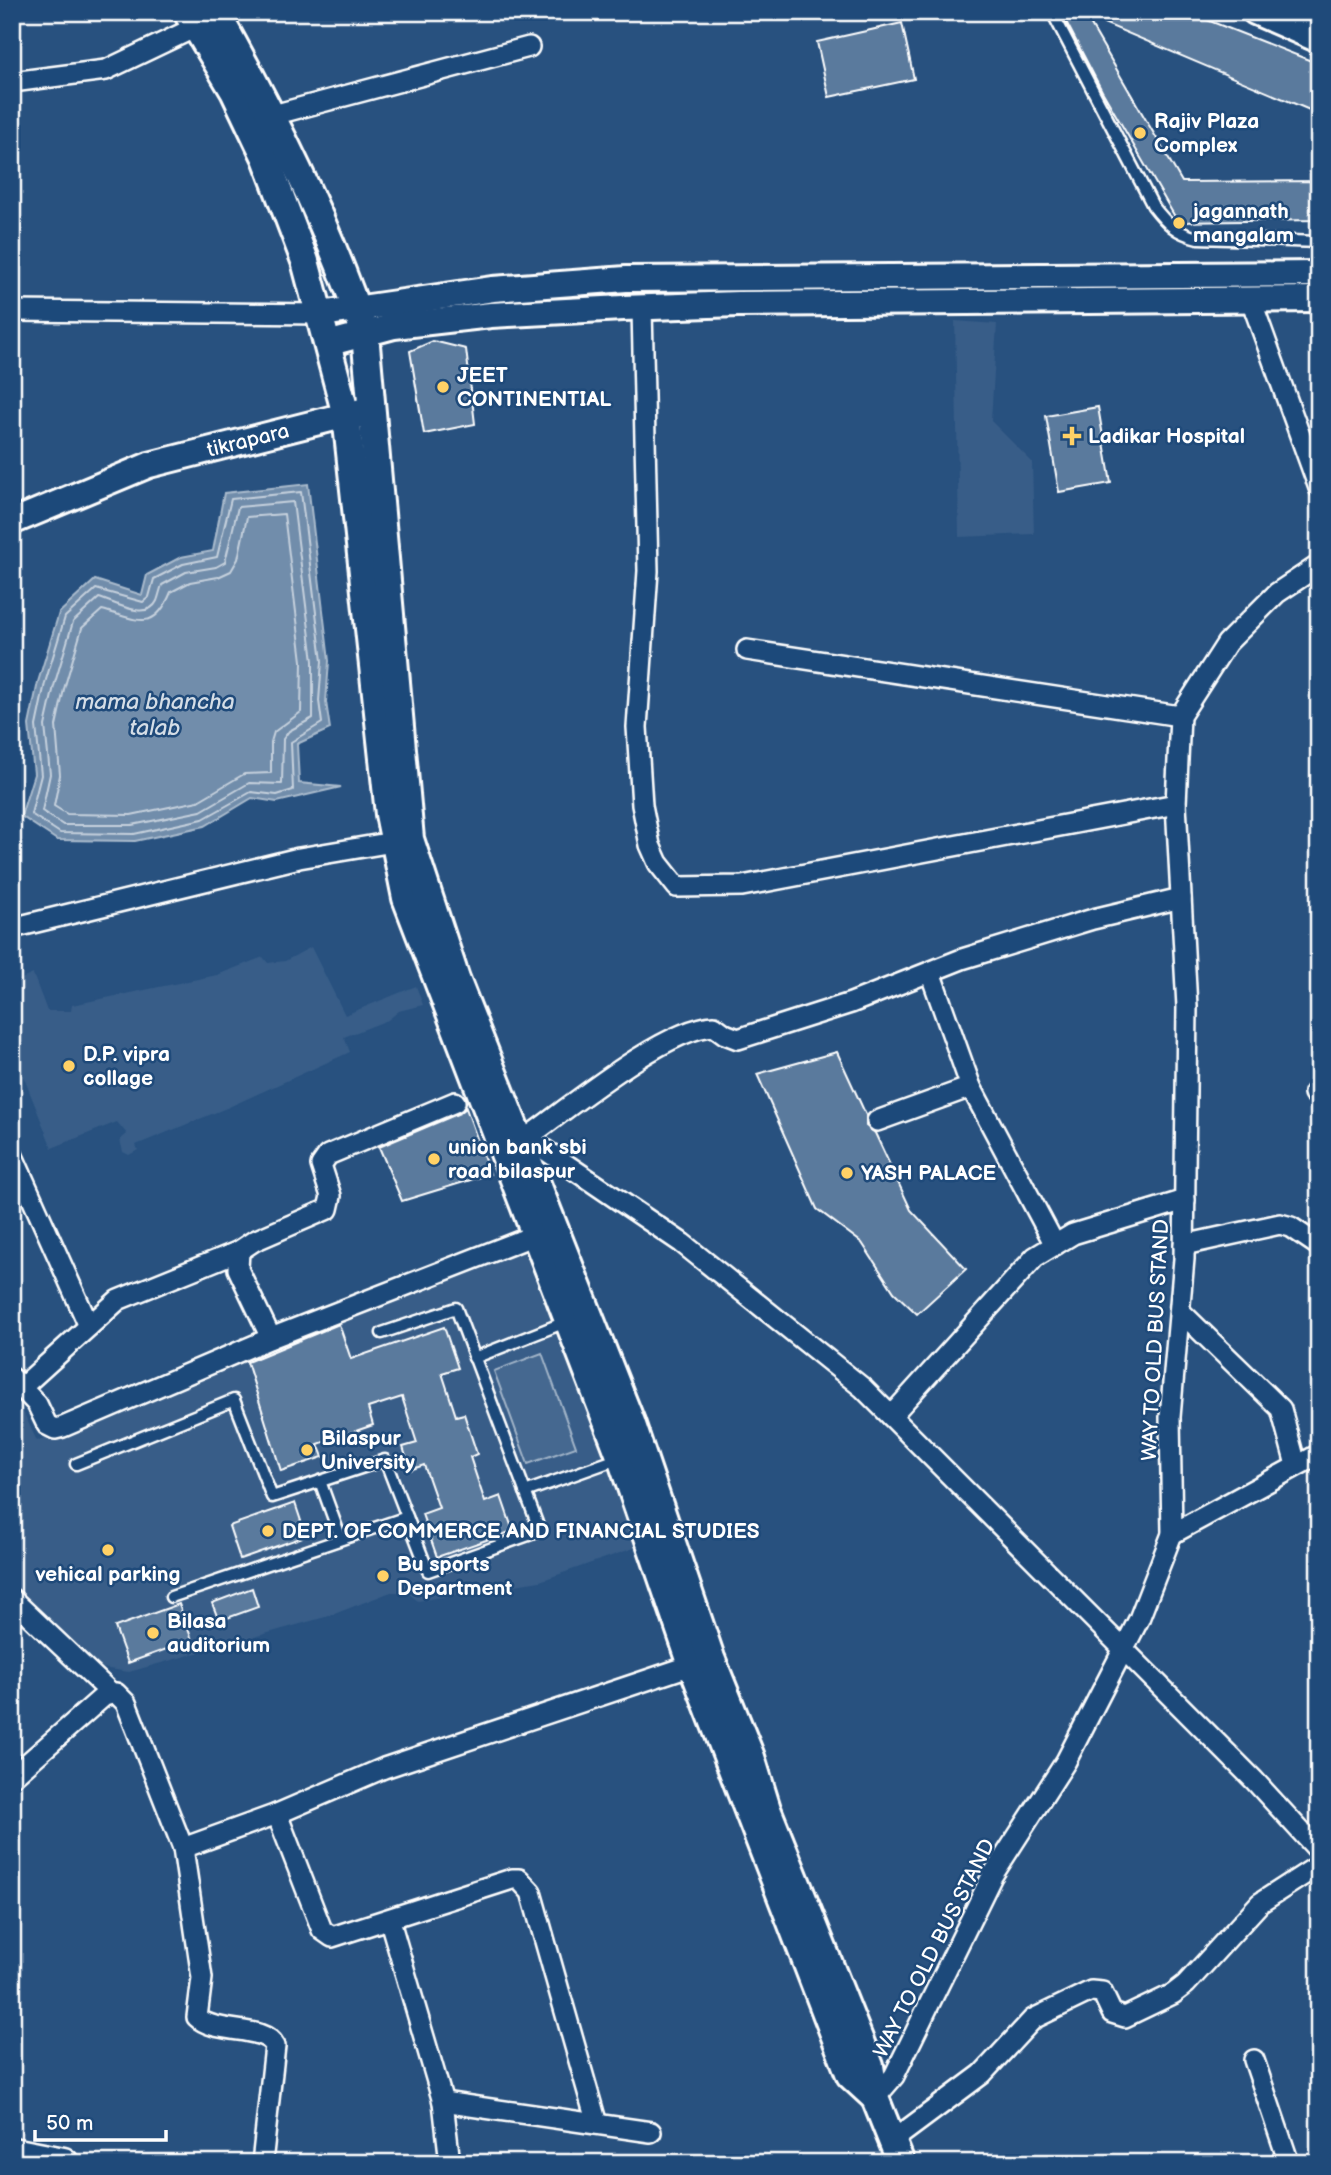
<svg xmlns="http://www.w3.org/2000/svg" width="1331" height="2175" viewBox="0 0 1331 2175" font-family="'Balsamiq Sans',sans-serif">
<rect width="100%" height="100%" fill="#28517f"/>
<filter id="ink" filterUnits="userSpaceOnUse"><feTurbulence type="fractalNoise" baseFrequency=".0143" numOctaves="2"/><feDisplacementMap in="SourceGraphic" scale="14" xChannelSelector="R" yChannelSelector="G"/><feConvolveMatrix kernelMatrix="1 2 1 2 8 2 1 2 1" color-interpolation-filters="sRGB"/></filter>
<g filter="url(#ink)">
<g fill="#375d88">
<path d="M955 321 997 324 991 421 1032 462 1034 534 959 537Z"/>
<path d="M311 947 345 1015 416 986 423 1005 399 1011 388 1020 344 1037 350 1052 229 1107 136 1145 138 1150 129 1155 123 1152 120 1140 127 1134 117 1122 52 1148 12 1048V983L33 974 47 1011H71L72 1005 217 975 263 957 268 963 285 961Z"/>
<path d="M520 1241 562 1350 568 1348 637 1547 540 1581 418 1601 406 1592H391L329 1616 129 1672 89 1666 12 1605V1388L37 1441Z"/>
</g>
<path fill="#446890" stroke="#a2b4c8" stroke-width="2" d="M542 1353 576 1447 528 1464 494 1371Z"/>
<path fill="#718dab" stroke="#aabbcd" stroke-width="2" d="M308 484 329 661 326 702 330 729 297 744 299 783 341 787 277 802 252 798 205 826 135 841 57 840 21 816 34 774 29 725 38 682 59 613 95 580 142 595 147 575 181 557 213 551 224 493Z"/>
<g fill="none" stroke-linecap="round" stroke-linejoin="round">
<g stroke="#c6d1dd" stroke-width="2">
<path d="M301 492 322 661 319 701 322 723 291 742 293 790 277 795 251 792 203 819 134 834 60 833 31 814 41 775 36 726 45 683 65 617 96 589 143 602 149 597 154 579 183 564 217 557 231 499Z"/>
<path d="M293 502 313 661V718L289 731 283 739 282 784 249 783 201 811 132 825H63L42 811 50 774 45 726 54 686 73 622 99 598C114 602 147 622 157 601 159 596 160 590 162 585L186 572 216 567 225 562 238 507Z"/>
<path d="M284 514 302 661 301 712 274 732 271 742V773L244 774 198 801 131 815 67 814 54 806 60 775 56 726 64 689 82 628 102 610C137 619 154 634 171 592L190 582 218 577 231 571 238 559 247 517Z"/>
</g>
</g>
<g fill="#5a7a9d" stroke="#fff" stroke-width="2">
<path d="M1061 12H1187L1319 64V114L1085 15 1182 182 1319 181V220L1178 222 1102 91Z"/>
<path d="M902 23 914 79 829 97 817 42Z"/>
<path d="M433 341 466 349 475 424 424 434 410 351Z"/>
<path d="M1098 407 1111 483 1059 492 1046 416Z"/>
<path d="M837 1052 866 1115V1126L875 1133 911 1210 966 1269 917 1314 894 1292 862 1243 817 1209 757 1074Z"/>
<path d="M466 1108 490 1174 402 1201 379 1147 460 1113Z"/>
<path d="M339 1324 351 1359 444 1327 458 1368 442 1373 456 1416 464 1414 477 1454 470 1457 485 1502 501 1496 513 1531 437 1557 422 1514 439 1508 424 1465 410 1470 403 1447 417 1443 402 1397 368 1408 373 1425 318 1444 323 1457 281 1471 247 1362Z"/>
<path d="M295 1503 306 1536 240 1559 229 1526Z"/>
<path d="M252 1588 258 1607 219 1621 212 1603Z"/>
<path d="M179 1604 192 1640 128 1663 115 1627Z"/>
</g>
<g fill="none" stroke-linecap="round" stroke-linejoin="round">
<g stroke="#fff" stroke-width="15">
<g id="service">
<path d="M1052 12 1153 206C1166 223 1176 233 1198 238L1319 242"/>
<path d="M474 1358 568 1321"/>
<path d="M76 1464 234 1400 272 1497 385 1460 428 1571 540 1531 456 1308 382 1333"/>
<path d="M320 1481 341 1539"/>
<path d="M525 1492 620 1458"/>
<path d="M171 1597 407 1517"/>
</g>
</g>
<g stroke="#fff" stroke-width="24">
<g id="minor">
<path d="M12 82 106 70 196 27"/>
<path d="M273 115 529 47"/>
<path d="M1251 300 1319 488"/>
<path d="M642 308 648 571 637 727 642 805 650 845 658 863 677 887 742 886 1176 804"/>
<path d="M12 311 321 314"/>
<path d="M747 650 1180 716"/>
<path d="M12 928 299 858 405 840"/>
<path d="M930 972 971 1087 1055 1245"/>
<path d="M1314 1093 1319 1097"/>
<path d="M877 1121 971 1087"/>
<path d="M517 1131 682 1243 863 1388 1254 1780 1319 1851"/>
<path d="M528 1137C571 1106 666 1028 714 1026L725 1034 738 1039 851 1003 962 959 1093 919 1181 898"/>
<path d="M12 1154 89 1326"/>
<path d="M1184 1245 1280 1224 1291 1227 1319 1246"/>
<path d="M1182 1313 1281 1409 1296 1465"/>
<path d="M271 1338 238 1269 239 1251 254 1241 328 1209 331 1196 321 1165 328 1155 455 1102"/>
<path d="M12 1378 37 1404 47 1425 55 1429 63 1427 271 1338 535 1235"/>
<path d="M22 1387 118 1300 239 1251"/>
<path d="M891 1416 1035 1257 1073 1234 1185 1200"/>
<path d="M1172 1534 1319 1454"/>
<path d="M12 1599 111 1693"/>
<path d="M12 1777 104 1696 116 1693 126 1703 183 1848 202 1978 197 2017C215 2035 264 2024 275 2046L262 2163"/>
<path d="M277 1814 322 1930 332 1937 512 1879H519L531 1892 597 2124"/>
<path d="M183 1848 277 1814 384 1768 704 1661"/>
<path d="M390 1921 443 2102 450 2163"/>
<path d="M1254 2060 1289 2163"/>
<path d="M875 2098 894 2076 992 1876 1066 1761 1139 1619 1172 1534 1170 1417 1184 1259 1187 1007 1176 804 1180 716 1227 643 1277 593 1319 565"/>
<path d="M443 2102 651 2132"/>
<path d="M892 2141 982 2074 1033 2019 1091 1991 1102 1992 1112 2013 1125 2017 1173 1994 1186 1984 1260 1903 1319 1865"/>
</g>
</g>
<g stroke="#fff" stroke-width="30">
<g id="tertiary">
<path d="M1255 12 1319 40"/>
<path d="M1309 12 1319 16"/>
<path d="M321 314 493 289 626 279 1319 274"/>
<path d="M327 344 394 326 491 315 623 308 738 304 1319 299"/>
<path d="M12 522 149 465 366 410"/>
</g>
</g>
<g stroke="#fff" stroke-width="32">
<g id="secondary">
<path d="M187 12 234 91 266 158 305 261 346 415 389 814 406 898 621 1458 692 1665 836 2039 850 2075 875 2098"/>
<path d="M216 12C274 116 327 222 365 334L410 839 456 979 631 1422 711 1658 751 1757 767 1809 870 2066 875 2098 901 2163"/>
</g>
</g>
<g stroke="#fff" stroke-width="35">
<path id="primary" d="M12 2153 63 2163"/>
</g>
<use href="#service" stroke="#1f4a7a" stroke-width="10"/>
<use href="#minor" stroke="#1f4a7a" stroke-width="19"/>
<use href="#tertiary" stroke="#1f4a7a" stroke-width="24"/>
<use href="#secondary" stroke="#1f4a7a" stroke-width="26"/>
<use href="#primary" stroke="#1f4a7a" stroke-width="30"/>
</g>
</g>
<g fill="#ffd166" stroke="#1f4a7a" stroke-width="2.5">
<circle cx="1140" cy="133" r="7"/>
<circle cx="1179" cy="223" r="7"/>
<circle cx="443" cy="387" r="7"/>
<path d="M1068.5 425.5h7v7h7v7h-7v7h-7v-7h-7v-7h7z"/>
<circle cx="69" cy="1066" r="7"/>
<circle cx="434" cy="1159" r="7"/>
<circle cx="847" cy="1173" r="7"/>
<circle cx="307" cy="1450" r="7"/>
<circle cx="268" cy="1531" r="7"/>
<circle cx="108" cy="1550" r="7"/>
<circle cx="383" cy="1576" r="7"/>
<circle cx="153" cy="1633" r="7"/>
</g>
<g text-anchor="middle" stroke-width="5" stroke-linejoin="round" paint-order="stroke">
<g font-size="21" font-weight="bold" fill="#fff" stroke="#1f4a7a" text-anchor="start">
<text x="1154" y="128">Rajiv Plaza<tspan x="1154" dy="24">Complex</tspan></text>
<text x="1193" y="218">jagannath<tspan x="1193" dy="24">mangalam</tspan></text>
<text x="457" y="382">JEET<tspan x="457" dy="24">CONTINENTIAL</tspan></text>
<text x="1088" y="443">Ladikar Hospital</text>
<text x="83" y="1061">D.P. vipra<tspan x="83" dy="24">collage</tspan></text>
<text x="448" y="1154">union bank sbi<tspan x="448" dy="24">road bilaspur</tspan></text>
<text x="861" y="1180">YASH PALACE</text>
<text x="321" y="1445">Bilaspur<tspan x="321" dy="24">University</tspan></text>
<text x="282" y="1538">DEPT. OF COMMERCE AND FINANCIAL STUDIES</text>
<text x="397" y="1571">Bu sports<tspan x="397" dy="24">Department</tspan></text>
<text x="108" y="1581" text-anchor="middle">vehical parking</text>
<text x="167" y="1628">Bilasa<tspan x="167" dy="24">auditorium</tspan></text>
</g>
<g font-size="21" fill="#fff" stroke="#1f4a7a">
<text transform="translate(248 440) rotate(-14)" y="7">tikrapara</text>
<text transform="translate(1155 1340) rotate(-87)" y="7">WAY TO OLD BUS STAND</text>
<text transform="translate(934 1948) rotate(-63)" y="7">WAY TO OLD BUS STAND</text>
</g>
<g font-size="23" font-style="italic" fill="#d4dde6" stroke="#1f4a7a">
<text x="155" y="709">mama bhancha<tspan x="155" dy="26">talab</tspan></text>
</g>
</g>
<rect width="1331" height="2175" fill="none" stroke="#1f4a7a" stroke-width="42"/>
<rect x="21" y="21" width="1289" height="2133" fill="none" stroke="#fff" stroke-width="2.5" filter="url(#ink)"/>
<path d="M35 2130v10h131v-10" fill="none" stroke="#ffffff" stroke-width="3.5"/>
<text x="46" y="2130" font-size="21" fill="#ffffff" stroke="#1f4a7a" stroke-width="5" paint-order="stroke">50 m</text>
</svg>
